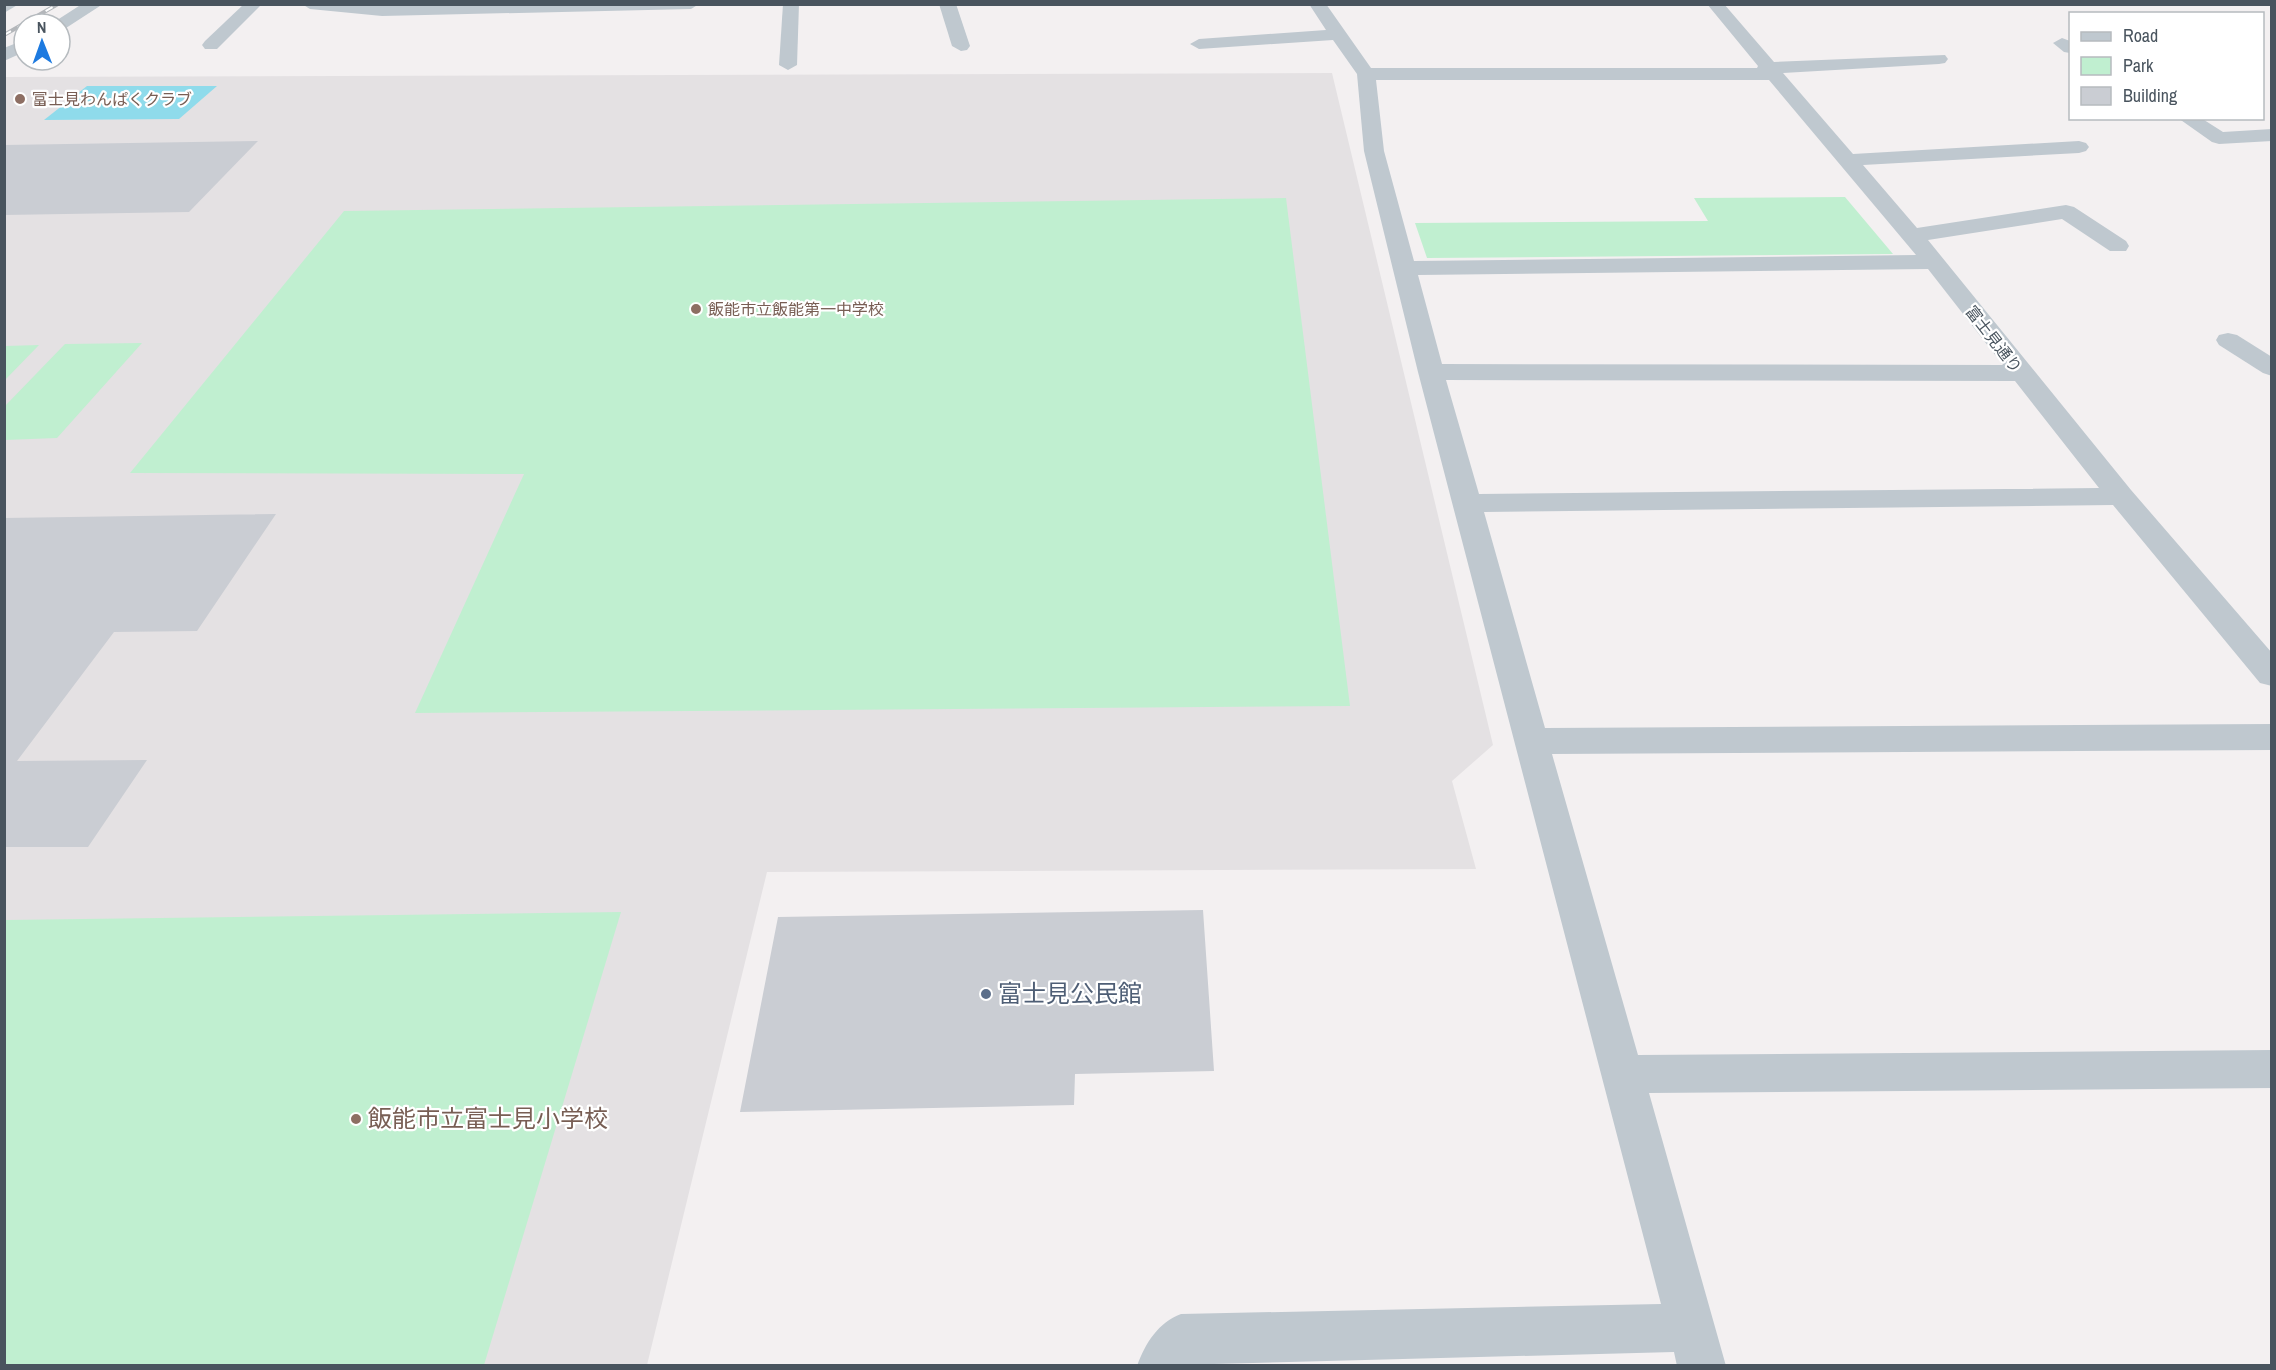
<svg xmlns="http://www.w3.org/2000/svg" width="2276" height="1370" viewBox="0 0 2276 1370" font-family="'Archivo Narrow','Noto Sans JP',sans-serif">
<rect width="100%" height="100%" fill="#f3f0f1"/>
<path fill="#e4e1e3" d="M1332 73 1493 745 1452 781 1476 869 767 872 647 1365H5L4 77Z"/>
<g fill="#c0efd0">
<path d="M1845 197 1893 254 1427 258 1415 223 1708 221 1694 198Z"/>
<path d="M1286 198 1350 706 415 713 524 474 130 473 344 211Z"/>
<path d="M142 343 57 438 5 440V406L65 344Z"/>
<path d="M39 345 5 380V346Z"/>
<path d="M621 912 484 1365H5V920Z"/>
</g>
<path fill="#8fdbeb" d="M87 86H217L179 119 44 120Z"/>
<g fill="#cacdd3">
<path d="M258 141 189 212 4 215V145Z"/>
<path d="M276 514 197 631 114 632 17 761 147 760 88 847H4V518Z"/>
<path d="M1203 910 1214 1071 1075 1074 1074 1105 740 1112 778 917Z"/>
</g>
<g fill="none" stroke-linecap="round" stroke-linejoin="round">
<g fill="#bfc8cf" fill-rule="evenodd">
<path d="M4 4H19L4 13Z"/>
<path d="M82 4H103L66 28 60 29V24H51Z"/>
<path d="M244 4H262L217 49H205L202 45 205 41Z"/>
<path d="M302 4H699L691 9 382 16 310 9Z"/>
<path d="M783 4H799L797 65 788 70 779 65Z"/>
<path d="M939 4H956L970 46 967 50 961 51 952 46Z"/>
<path d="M1309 4H1326L1371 68H1757L1758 66 1707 4H1724L1774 62 1945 55 1948 59 1945 63 1939 64 1783 73 1853 154 2079 141 2086 143 2089 147 2086 151 2079 153 1863 165 1917 228 2066 205 2074 207 2126 241 2129 246 2126 251H2110L2062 219 1928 240 2131 490 2272 653V686L2260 683 2113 505 1484 512 1545 728 2272 724V750L1552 754 1638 1055 2272 1050V1088L1649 1093 1726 1366H1677L1674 1352 1137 1366C1146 1342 1158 1323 1181 1314L1661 1304 1418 372 1364 151 1357 74 1333 40 1199 49 1190 44 1199 39 1326 30ZM1376 80H1769L1916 255 1414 261 1384 151ZM1928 269 2003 365 1442 364 1418 275ZM1446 380 2015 381 2099 488 1479 494Z"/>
<path d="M2062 38 2070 41V53L2064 52 2053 43Z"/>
<path d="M24 40V52L4 61V48Z"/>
<path d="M2178 118H2201L2223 132 2272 129V141L2219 144 2212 142Z"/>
<path d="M2228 333 2237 335 2272 357V376L2263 373 2219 345 2216 340 2219 335Z"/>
</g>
<g stroke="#b3b6ba" stroke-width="4">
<path id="rail" d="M4 35 58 4"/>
</g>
<use href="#rail" stroke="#fff" stroke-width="2" stroke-dasharray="8" stroke-linecap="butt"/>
</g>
<g fill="#8d6e63" stroke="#fff" stroke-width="2">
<circle cx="20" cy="99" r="6"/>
<circle cx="696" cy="309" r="6"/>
<circle cx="356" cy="1119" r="6"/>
</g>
<circle fill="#5c6f8a" stroke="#fff" stroke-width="2" cx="986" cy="994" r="6"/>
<g text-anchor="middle" stroke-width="4.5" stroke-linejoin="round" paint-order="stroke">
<g font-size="16" fill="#785e54" stroke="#fff" text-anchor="start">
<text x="32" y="105">富士見わんぱくクラブ</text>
<text x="708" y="315">飯能市立飯能第一中学校</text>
</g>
<g font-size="16" fill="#49545e" stroke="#fff">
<text transform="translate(1994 339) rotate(52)" y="6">富士見通り</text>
</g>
<g font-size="24" fill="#4e5e75" stroke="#fff" text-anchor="start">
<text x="998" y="1002">富士見公民館</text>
</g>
<g font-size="24" fill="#785e54" stroke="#fff" text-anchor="start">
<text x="368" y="1127">飯能市立富士見小学校</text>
</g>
</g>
<rect width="2276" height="1370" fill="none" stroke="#49545e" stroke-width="12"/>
<rect x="2069" y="12" width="195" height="108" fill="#ffffff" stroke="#b6bbbf" stroke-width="1.5"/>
<rect x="2081" y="32" width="30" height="9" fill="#bfc8cf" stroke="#b6bbbf" stroke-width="1.5"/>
<text x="2123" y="42" font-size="18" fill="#49545e">Road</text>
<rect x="2081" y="57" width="30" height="18" fill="#c0efd0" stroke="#b6bbbf" stroke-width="1.5"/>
<text x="2123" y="72" font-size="18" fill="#49545e">Park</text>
<rect x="2081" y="87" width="30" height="18" fill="#cacdd3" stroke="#b6bbbf" stroke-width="1.5"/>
<text x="2123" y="102" font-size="18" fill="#49545e">Building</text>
<g transform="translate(42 42) rotate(359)"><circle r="28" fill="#ffffff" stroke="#b6bbbf" stroke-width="1.5"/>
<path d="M0-4.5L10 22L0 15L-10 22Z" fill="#1d7ae0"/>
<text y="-9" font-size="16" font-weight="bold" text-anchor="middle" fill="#49545e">N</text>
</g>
</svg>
